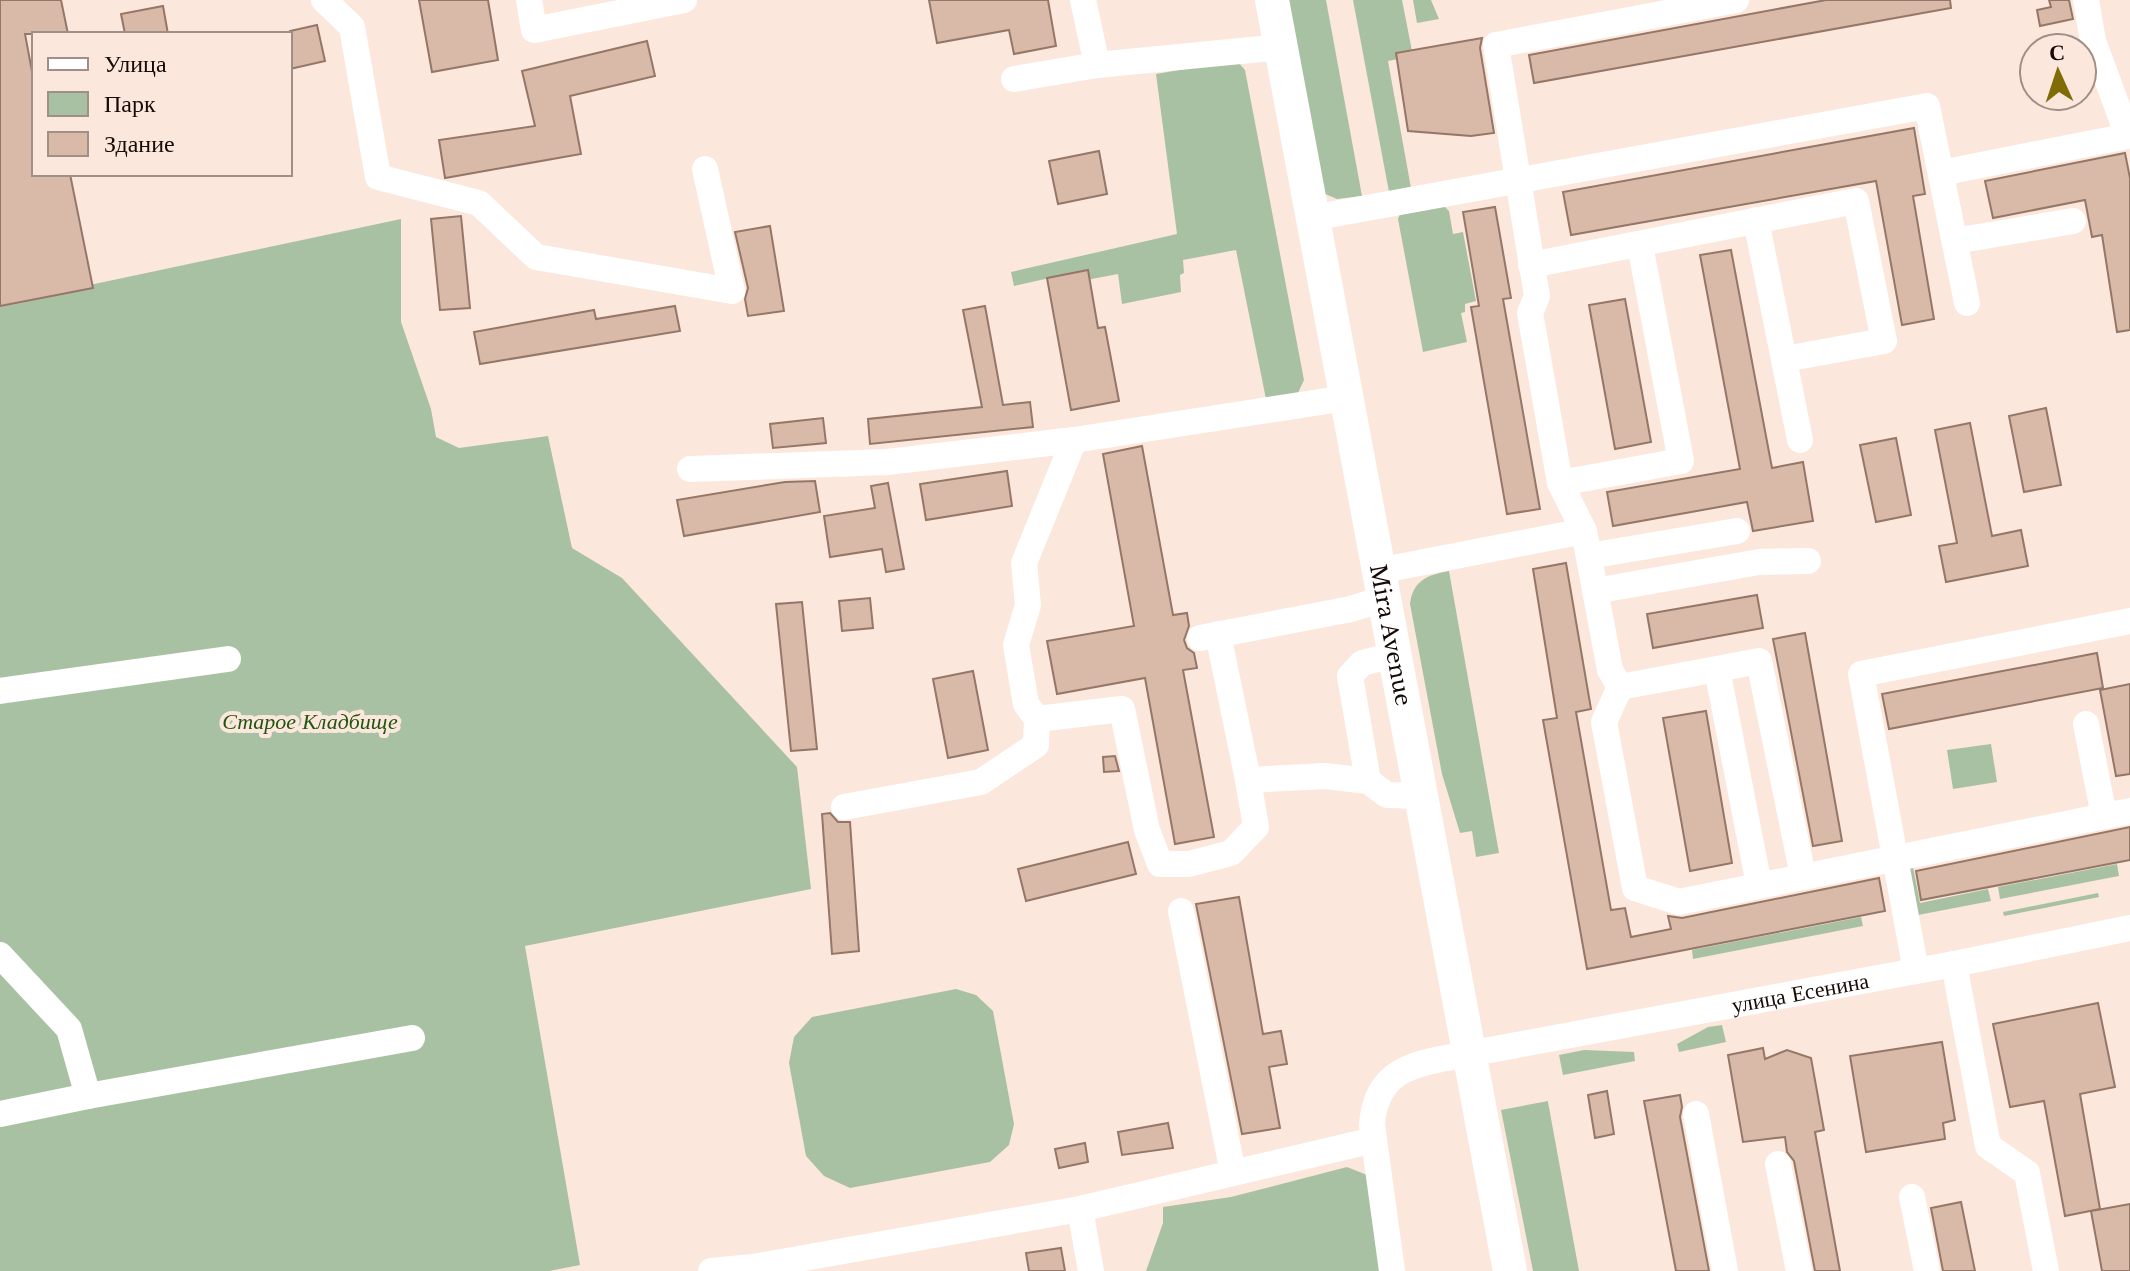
<svg xmlns="http://www.w3.org/2000/svg" width="2130" height="1271" viewBox="0 0 2130 1271" font-family="'Libre Baskerville',serif">
<rect width="100%" height="100%" fill="#fce7dc"/>
<g fill="#a9c1a3">
<path d="M1283 0H1326L1362 196 1337 199 1323 193Z"/>
<path d="M1353 0H1402L1413 56 1388 61 1411 188 1389 192Z"/>
<path d="M1413 0H1431L1439 19 1417 23Z"/>
<path d="M1233 61 1238 62 1245 70 1304 380 1298 393 1266 399 1236 250 1183 260 1184 273 1180 275 1181 292 1122 304 1118 274 1076 282 1072 273 1014 286 1011 272 1177 234 1156 74Z"/>
<path d="M1442 204 1449 211 1453 234 1463 232 1476 301 1465 304V312L1461 313 1467 342 1423 352 1398 219 1402 209Z"/>
<path d="M401 219V322L431 409 436 437 459 448 548 436 572 548 622 578 797 767 811 889 525 946 580 1265 549 1271H0V304Z"/>
<path d="M1449 571 1499 853 1476 857 1472 831 1460 833 1442 774 1410 604C1413 580 1428 575 1449 571Z"/>
<path d="M1991 744 1997 782 1953 789 1947 750Z"/>
<path d="M2117 864 2119 876 2000 899 1998 887Z"/>
<path d="M1913 867 1920 903 1988 889 1991 901 1918 915 1909 868Z"/>
<path d="M2098 893 2099 897 2004 916 2003 912Z"/>
<path d="M1861 917 1863 926 1693 959 1692 950Z"/>
<path d="M956 989 976 995 993 1011 1014 1124 1009 1145 990 1162 850 1188 824 1176 806 1156 789 1063 794 1037 812 1017Z"/>
<path d="M1722 1025 1726 1042 1679 1052 1677 1044 1708 1027Z"/>
<path d="M1584 1050 1634 1052 1635 1061 1563 1075 1559 1055Z"/>
<path d="M1548 1101V1102L1579 1271H1533L1501 1110Z"/>
<path d="M1347 1167 1367 1175 1381 1271H1146L1163 1223V1207L1231 1197Z"/>
</g>
<g fill="#d9b9a7" stroke="#957767" stroke-width="2">
<path d="M0 0H61L68 34H25L34 82V174H70L93 288 0 306Z"/>
<path d="M419 0H488L498 60 432 72Z"/>
<path d="M929 0H1048L1056 46 1014 54 1009 30 937 43Z"/>
<path d="M1826 0H1950L1951 8 1534 83 1529 55Z"/>
<path d="M2049 0H2069L2073 19 2040 26 2037 10 2051 7Z"/>
<path d="M163 6 168 34H125L121 14Z"/>
<path d="M317 25 325 61 290 69V31Z"/>
<path d="M1482 38 1480 48 1494 133 1471 136 1408 131 1396 53Z"/>
<path d="M647 41 655 76 570 96 581 154 445 178 439 140 535 126 522 71Z"/>
<path d="M1914 128 1925 194 1913 196 1934 319 1902 325 1876 181 1571 235 1563 192Z"/>
<path d="M1099 151 1107 194 1058 204 1049 161Z"/>
<path d="M2125 153 2130 178V330L2117 332 2102 235 2092 237 2085 200 1993 218 1985 181Z"/>
<path d="M1495 207 1511 298 1503 299 1540 509 1507 514 1471 307 1479 306 1463 212Z"/>
<path d="M461 216 470 308 440 310 431 219Z"/>
<path d="M770 226 784 311 748 316 745 299 748 288 735 232Z"/>
<path d="M1731 250 1772 468 1803 462 1813 521 1753 531 1747 502 1613 526 1607 492 1740 469 1700 255Z"/>
<path d="M1088 270 1098 328 1105 327 1119 401 1071 410 1047 278Z"/>
<path d="M1625 299 1651 442 1615 449 1589 305Z"/>
<path d="M675 306 680 331 480 364 474 332 594 310 596 319Z"/>
<path d="M985 306 1003 405 1030 402 1033 427 870 444 868 419 982 407 963 310Z"/>
<path d="M2046 408 2061 485 2024 492 2009 416Z"/>
<path d="M823 418 826 443 773 448 770 424Z"/>
<path d="M1970 423 1992 536 2021 530 2028 566 1946 582 1939 546 1957 543 1935 430Z"/>
<path d="M1896 438 1911 515 1876 522 1860 445Z"/>
<path d="M1142 446 1173 615 1187 613 1189 626 1184 640 1187 648 1194 653 1197 668 1183 670 1214 837 1175 844 1145 678 1057 694 1047 641 1134 626 1103 454Z"/>
<path d="M1007 471 1012 506 926 520 920 484Z"/>
<path d="M815 481 820 512 684 536 677 500 785 482Z"/>
<path d="M888 483 904 569 886 572 882 549 830 557 824 516 875 508 871 486Z"/>
<path d="M1566 563 1591 709 1576 712 1611 910 1625 908 1631 937 1671 929 1668 916 1682 918 1879 878 1885 911 1587 969 1543 720 1557 718 1533 569Z"/>
<path d="M1757 595 1763 628 1653 648 1647 614Z"/>
<path d="M870 598 873 628 842 631 839 601Z"/>
<path d="M802 602 817 749 791 751 776 604Z"/>
<path d="M1805 633 1842 841 1813 846 1773 639Z"/>
<path d="M2097 653 2103 688 1889 729 1882 694Z"/>
<path d="M973 671 988 750 948 758 933 679Z"/>
<path d="M2130 684V774L2116 776 2100 690Z"/>
<path d="M1706 711 1732 863 1690 871 1663 718Z"/>
<path d="M1115 756 1119 771 1104 772 1103 757Z"/>
<path d="M830 813 838 822H850L859 951 832 954 822 814Z"/>
<path d="M2130 827V860L1921 900 1916 871Z"/>
<path d="M1128 842 1136 874 1026 901 1018 869Z"/>
<path d="M1239 897 1263 1034 1281 1031 1287 1064 1269 1067 1280 1128 1242 1134 1196 904Z"/>
<path d="M2098 1003 2115 1087 2080 1094 2100 1209 2065 1216 2044 1101 2010 1107 1993 1024Z"/>
<path d="M1942 1042 1955 1120 1943 1123 1945 1139 1866 1152 1850 1056Z"/>
<path d="M1763 1048 1765 1059 1787 1050 1811 1058 1824 1130 1815 1132 1840 1271H1815L1794 1161 1787 1152 1785 1137 1743 1142 1728 1055Z"/>
<path d="M1607 1091 1614 1134 1595 1138 1588 1095Z"/>
<path d="M1680 1095 1682 1107 1680 1117 1709 1271H1676L1644 1101Z"/>
<path d="M1168 1123 1173 1148 1122 1155 1118 1132Z"/>
<path d="M1085 1143 1088 1162 1059 1168 1055 1149Z"/>
<path d="M1961 1202 1975 1271H1943L1931 1208Z"/>
<path d="M2130 1204V1271H2102L2091 1211Z"/>
<path d="M1061 1248 1065 1271H1029L1026 1253Z"/>
</g>
<g fill="none" stroke-linecap="round" stroke-linejoin="round">
<g stroke="#fff" stroke-width="26">
<path d="M324 0 352 27 378 177 479 203 536 257 732 291 705 169"/>
<path d="M529 0 534 30 684 0"/>
<path d="M1083 0 1097 65"/>
<path d="M1014 79 1097 65 1281 47"/>
<path d="M1941 173 2128 136 2093 41 2086 0"/>
<path d="M1312 218 1927 106 1967 303"/>
<path d="M1756 220 1800 440"/>
<path d="M1955 241 2073 221"/>
<path d="M1531 265 1856 201 1884 341 1785 359"/>
<path d="M1346 398 1074 440 1024 563 1028 605 1016 645 1026 704 1037 719 1122 709 1147 830 1160 864H1189L1231 853 1256 827 1248 780 1325 776 1368 781 1387 795 1420 796"/>
<path d="M690 469 887 462 1074 440"/>
<path d="M1560 483 1681 461 1640 245"/>
<path d="M1584 531 1560 483 1530 313 1537 296 1496 45 1736 0"/>
<path d="M1589 556 1737 531"/>
<path d="M1378 571 1584 531 1610 670 1620 687 1604 722 1635 888 1679 902 2130 811"/>
<path d="M1595 591 1759 562 1808 561"/>
<path d="M1218 634 1248 780"/>
<path d="M1200 638 1351 609 1383 599"/>
<path d="M1717 669 1759 661 1803 876"/>
<path d="M1620 687 1717 669 1759 885"/>
<path d="M0 691 228 659"/>
<path d="M2086 724 2104 816"/>
<path d="M1368 781 1350 676 1362 663 1394 655"/>
<path d="M844 807 981 782 1036 745 1037 719"/>
<path d="M1181 911 1233 1173"/>
<path d="M0 955 69 1029 88 1096"/>
<path d="M1954 964 1988 1146 2027 1173 2046 1271"/>
<path d="M1916 971 1861 674 2130 621"/>
<path d="M0 1114 88 1096 412 1038"/>
<path d="M1696 1114 1725 1271"/>
<path d="M1778 1164 1799 1271"/>
<path d="M1912 1197 1927 1271"/>
<path d="M1080 1209 1091 1271"/>
<path d="M711 1271 753 1267 1080 1209 1374 1140"/>
<path id="s1" d="M1392 1271 1372 1125C1376 1065 1421 1063 1468 1054L1954 964 2130 928"/>
</g>
<path stroke="#fff" stroke-width="34" id="s2" d="M1272 0 1510 1271"/>
</g>
<g text-anchor="middle" stroke-width="8" stroke-linejoin="round" paint-order="stroke">
<g font-size="22" fill="#150a05" stroke="#fce7dc">
<text dy="8" stroke="none"><textPath href="#s2" startOffset="646">Mira Avenue</textPath></text>
<text dy="8" stroke="none"><textPath href="#s1" startOffset="618">улица Есенина</textPath></text>
</g>
<g font-size="22" font-style="italic" fill="#21540f" stroke="#fce7dc">
<text x="310" y="729">Старое Кладбище</text>
</g>
</g>
<rect x="32" y="32" width="260" height="144" fill="#fce7dc" stroke="#a08f86" stroke-width="2"/>
<rect x="48" y="58" width="40" height="12" fill="#ffffff" stroke="#a08f86" stroke-width="2"/>
<text x="104" y="72" font-size="24" fill="#150a05">Улица</text>
<rect x="48" y="92" width="40" height="24" fill="#a9c1a3" stroke="#a08f86" stroke-width="2"/>
<text x="104" y="112" font-size="24" fill="#150a05">Парк</text>
<rect x="48" y="132" width="40" height="24" fill="#d9b9a7" stroke="#a08f86" stroke-width="2"/>
<text x="104" y="152" font-size="24" fill="#150a05">Здание</text>
<g transform="translate(2058 72) rotate(357)"><circle r="38" fill="#fce7dc" stroke="#a08f86" stroke-width="2"/>
<path d="M0-6L14 30L0 20L-14 30Z" fill="#806c06"/>
<text y="-12" font-size="22" font-weight="bold" text-anchor="middle" fill="#150a05">С</text>
</g>
</svg>
